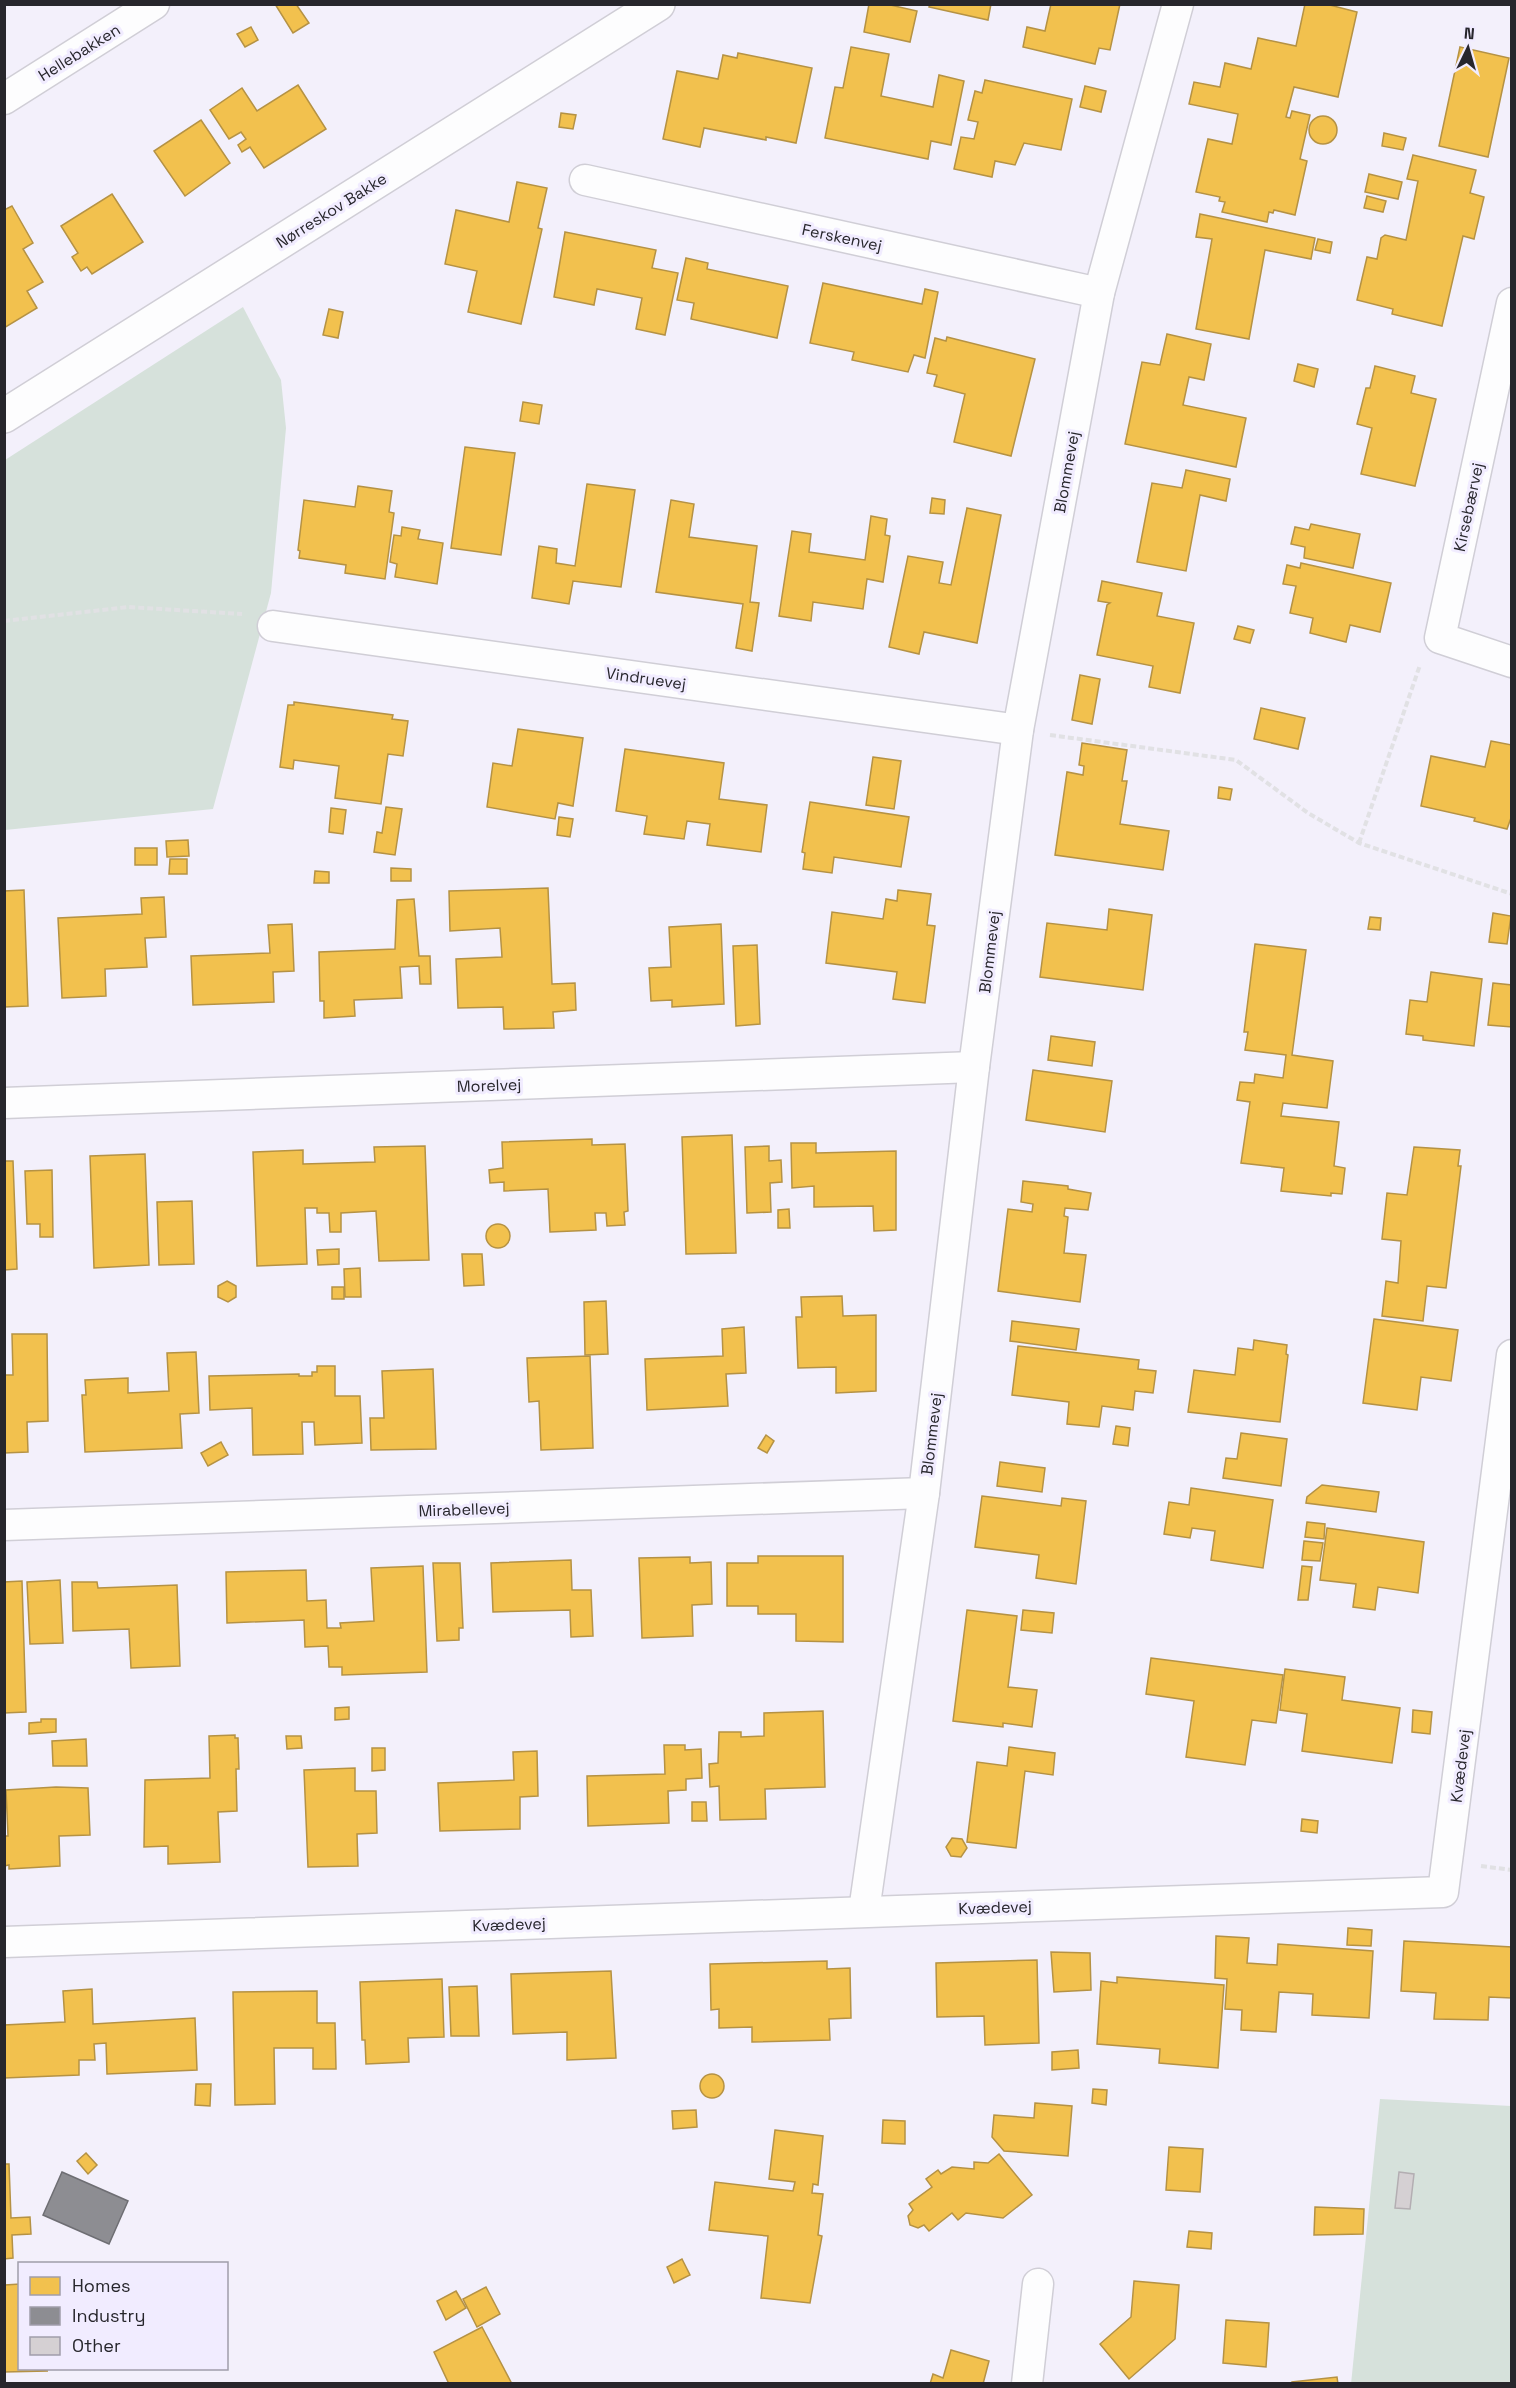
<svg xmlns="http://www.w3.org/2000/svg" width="1516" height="2388" viewBox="0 0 1516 2388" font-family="'Space Grotesk',sans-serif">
<rect width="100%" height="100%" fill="#f3f0fb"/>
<g fill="#d6e1db">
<path d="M243 307 281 380 286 428 271 593 213 809 5 830V460Z"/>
<path d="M1380 2099 1511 2106V2383L1351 2384Z"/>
</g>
<g fill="#f2c14e" stroke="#b59244" stroke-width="1.5">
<path d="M275 4H296L309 23 293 33Z"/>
<path d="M869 4H886L917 11 910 42 864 32Z"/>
<path d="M930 4H991L988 20 929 7Z"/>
<path d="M1051 4H1120L1110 50 1099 48 1095 64 1023 47 1027 27 1045 31Z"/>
<path d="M1305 4H1326L1357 12 1338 97 1294 87 1286 117 1290 118 1292 111 1310 115 1300 159 1307 161 1295 215 1274 210 1273 213 1269 212 1267 222 1222 212 1225 202 1219 201 1220 197 1196 192 1208 139 1232 144 1238 114 1189 104 1194 82 1220 87 1225 63 1251 69 1258 38 1296 46Z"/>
<path d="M251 27 258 40 245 47 237 34Z"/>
<path d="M851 47 889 54 881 96 933 107 939 75 964 81 951 145 931 141 928 159 825 138 835 87 843 88Z"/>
<path d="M1460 47 1509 58 1488 157 1439 146Z"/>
<path d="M738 53 812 68 796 143 766 137V140L704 128 700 147 663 139 677 71 718 79 723 55 737 58Z"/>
<path d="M985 80 1072 99 1061 150 1024 143 1015 165 995 161 992 177 954 169 961 137 974 139 978 122 968 120 975 91 982 93Z"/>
<path d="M298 85 326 129 264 168 250 147 242 152 238 145 246 139 241 132 229 139 210 110 242 88 257 111Z"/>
<path d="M1085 86 1106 91 1101 112 1080 107Z"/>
<path d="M561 113 576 115 573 129 559 127Z"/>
<circle cx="1323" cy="130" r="14"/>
<path d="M201 120 230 163 185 196 154 151Z"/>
<path d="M1384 133 1406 138 1403 150 1382 146Z"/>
<path d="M1413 155 1476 170 1470 193 1484 197 1474 239 1463 236 1442 326 1392 314 1393 309 1357 300 1367 257 1377 259 1381 238 1385 235 1406 240 1418 181 1407 179Z"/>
<path d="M1369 174 1402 182 1398 199 1365 192Z"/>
<path d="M517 182 547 188 538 228 542 229 521 324 468 312 477 271 445 264 456 210 509 222Z"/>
<path d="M112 194 143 242 92 274 87 267 81 271 72 257 78 253 61 226Z"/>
<path d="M1367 196 1386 201 1383 212 1364 208Z"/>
<path d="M12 206 33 243 23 249 43 282 27 291 37 308 4 328V210Z"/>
<path d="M1200 214 1315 238 1311 259 1265 250 1249 339 1196 329 1212 239 1196 237Z"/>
<path d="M565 232 656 250 652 268 678 273 665 335 636 329 642 298 597 289 594 305 554 297Z"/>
<path d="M1318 239 1332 242 1330 253 1315 250Z"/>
<path d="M686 258 708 263 707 269 788 286 777 338 691 319 694 303 677 300Z"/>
<path d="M823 283 922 304 925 289 938 292 925 358 914 355 908 372 852 360 854 352 810 343Z"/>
<path d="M329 309 343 312 338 338 323 335Z"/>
<path d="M1167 334 1211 344 1204 380 1189 377 1183 405 1246 418 1236 467 1125 444 1142 362 1160 365Z"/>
<path d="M947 337 1035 359 1011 456 954 442 965 394 934 386 937 375 927 373 935 338 946 341Z"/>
<path d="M1298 364 1318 369 1314 387 1294 381Z"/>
<path d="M1375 366 1415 376 1411 393 1436 399 1415 486 1361 474 1372 428 1357 424 1366 388H1370Z"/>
<path d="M523 402 542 405 539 424 520 421Z"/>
<path d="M465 447 515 453 501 555 451 548Z"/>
<path d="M1186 470 1230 479 1226 501 1200 495 1186 571 1137 562 1152 483 1182 488Z"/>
<path d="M587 484 635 490 621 587 573 581 569 604 532 598 539 546 557 549 556 563 575 566Z"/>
<path d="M358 486 392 491 389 512 394 513 385 579 345 573 346 565 299 558 300 551 298 550 304 500 355 507Z"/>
<path d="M932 498 945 500 944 514 930 513Z"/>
<path d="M671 500 694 504 689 537 757 546 750 602 759 603 752 651 736 648 743 604 656 592Z"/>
<path d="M967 508 1001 515 977 643 924 632 919 654 889 647 908 556 943 562 939 583 951 585Z"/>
<path d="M871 516 887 519 885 535 890 536 883 582 867 579 863 609 813 602 811 621 779 616 792 531 811 534 809 552 865 560Z"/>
<path d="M1311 524 1360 534 1353 568 1304 558 1305 547 1291 544 1295 527 1309 530Z"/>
<path d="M402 527 420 530 418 539 443 543 437 584 395 577 397 564 390 562 394 535 401 536Z"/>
<path d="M1301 563 1391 583 1380 632 1350 625 1346 642 1310 633 1313 618 1290 613 1296 586 1283 584 1287 565 1300 568Z"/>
<path d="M1102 581 1162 593 1157 616 1194 623 1180 693 1149 687 1153 666 1097 655 1107 605 1110 603 1098 601Z"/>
<path d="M1238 626 1254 630 1250 643 1234 639Z"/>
<path d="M1080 675 1100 679 1092 724 1072 720Z"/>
<path d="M294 702 393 715 392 719 408 721 403 756 388 754 381 804 335 798 339 766 294 760 293 769 280 767 288 705H294Z"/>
<path d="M1261 708 1305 718 1298 749 1254 739Z"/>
<path d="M518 729 583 738 573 806 558 803 555 819 487 807 493 763 512 766Z"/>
<path d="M1491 741 1512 745V815L1507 829 1474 821 1475 818 1421 806 1431 756 1485 767Z"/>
<path d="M1082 743 1127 750 1122 781H1127L1120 824 1169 831 1163 870 1055 855 1067 772 1083 775 1084 766 1079 765Z"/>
<path d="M625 749 724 763 719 799 767 805 761 852 707 845 710 824 687 821 684 839 644 834 647 816 616 811Z"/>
<path d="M873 757 901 761 894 809 866 805Z"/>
<path d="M1219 787 1232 789 1230 800 1218 798Z"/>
<path d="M810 802 909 817 901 867 834 857 832 873 803 869 805 853 802 852Z"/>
<path d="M386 807 402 809 395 855 374 852 377 832 382 833Z"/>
<path d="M331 808 346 810 343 834 329 832Z"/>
<path d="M559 817 573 819 570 837 557 835Z"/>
<path d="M188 840 189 856 167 857 166 841Z"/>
<rect x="135" y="848" width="22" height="17"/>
<path d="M170 859H187V874H169Z"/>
<path d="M391 868 411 869V881H391Z"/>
<path d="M315 871 329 872V883H314Z"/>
<path d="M548 888 552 984 575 983 576 1010 553 1012 554 1028 504 1029 503 1007 458 1008 456 959 502 957 500 928 450 931 449 891Z"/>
<path d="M24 890 28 1006 4 1007V891Z"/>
<path d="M898 890 931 894 927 925 935 926 925 1003 893 999 897 972 826 963 832 912 883 919 886 899 897 901Z"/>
<path d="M164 897 166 937 145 938 147 967 105 969 106 996 62 998 58 918 142 914 141 898Z"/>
<path d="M414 899 419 956H430L431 984H420L419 966 400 967 402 998 354 1000 355 1016 324 1018V1001H320L319 952 395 949 397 900Z"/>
<path d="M1109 909 1152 915 1143 990 1040 977 1047 923 1107 930Z"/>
<path d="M1493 913 1511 916 1507 944 1489 942Z"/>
<path d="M1370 917 1381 918 1380 930 1368 929Z"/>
<path d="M292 924 294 971 273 972 274 1002 193 1005 191 956 270 953 268 925Z"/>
<path d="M721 924 724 1004 672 1007V1000L651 1001 649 968 671 967 669 927Z"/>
<path d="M1255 944 1306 950 1292 1055 1333 1061 1327 1108 1283 1103 1281 1116 1339 1122 1334 1166 1345 1168 1342 1194 1331 1193V1196L1281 1191 1284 1168 1241 1163 1250 1102 1237 1100 1240 1082 1254 1083 1255 1074 1283 1078 1286 1055 1245 1050 1248 1032H1244Z"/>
<path d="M757 945 760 1024 736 1026 733 946Z"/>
<path d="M1431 972 1482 979 1474 1046 1423 1040V1036L1406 1034 1410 1000 1427 1002Z"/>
<path d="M1493 983 1512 985V1027L1488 1025Z"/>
<path d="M1051 1036 1095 1042 1092 1066 1048 1060Z"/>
<path d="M1033 1070 1112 1081 1105 1132 1026 1120Z"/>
<path d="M732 1135 736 1253 686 1254 682 1137Z"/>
<path d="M592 1139V1145L625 1144 628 1211 624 1212 625 1225 607 1226 606 1213H595L596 1230 550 1232 548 1189 504 1191V1182L490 1183 489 1170 503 1168 502 1142Z"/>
<path d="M791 1143H816V1153L896 1151V1230L874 1231 873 1206 814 1207V1186L792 1188Z"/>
<path d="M425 1146 429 1260 379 1261 376 1211 341 1213V1232H330L329 1213H317V1208H305L307 1264 257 1266 253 1152 303 1150V1164L375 1162 374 1147Z"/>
<path d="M769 1146V1161L781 1160 782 1182 770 1183 771 1212 747 1213 745 1147Z"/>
<path d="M1414 1147 1460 1150 1458 1166H1461L1446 1288 1427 1286 1423 1321 1382 1316 1386 1281 1398 1283 1401 1241 1382 1239 1387 1193 1407 1195Z"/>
<path d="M145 1154 149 1265 94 1268 90 1156Z"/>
<path d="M4 1161H13L17 1269 4 1270Z"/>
<path d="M52 1170 53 1237H40V1224H27L25 1171Z"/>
<path d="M1023 1181 1068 1186V1189L1091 1193 1088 1210 1065 1208 1064 1216 1068 1217 1064 1253 1086 1255 1080 1302 998 1291 1008 1209 1032 1212 1033 1204 1021 1202Z"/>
<path d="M192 1201 194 1264 159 1265 157 1202Z"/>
<path d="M789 1209 790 1228H778V1210Z"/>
<circle cx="498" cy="1236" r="12"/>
<path d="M339 1249V1264L318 1265 317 1250Z"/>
<path d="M462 1254H482L484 1285 464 1286Z"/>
<path d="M360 1268 361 1297H345L344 1269Z"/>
<path d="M227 1281 236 1286V1297L228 1302 218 1297V1286Z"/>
<rect x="332" y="1287" width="12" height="12"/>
<path d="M842 1296 843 1316 876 1315V1391L836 1393V1367L798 1368 796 1317H802L801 1297Z"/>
<path d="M606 1301 608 1354 585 1355 584 1302Z"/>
<path d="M1374 1319 1458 1330 1451 1381 1421 1377 1417 1410 1363 1403Z"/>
<path d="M1012 1321 1079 1329 1076 1350 1010 1341Z"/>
<path d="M744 1327 746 1373 726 1374 728 1406 647 1410 645 1359 723 1356 722 1329Z"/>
<path d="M12 1334H47L48 1421 27 1422 28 1452 4 1453V1375H13Z"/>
<path d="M1254 1340 1287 1345 1286 1354 1288 1355 1280 1422 1188 1412 1194 1370 1235 1375 1238 1348 1253 1350Z"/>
<path d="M1018 1346 1139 1360 1138 1369 1156 1371 1153 1393 1135 1391 1133 1410 1102 1406 1099 1427 1067 1424 1069 1402 1012 1395Z"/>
<path d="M196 1352 199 1413 180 1414 182 1448 85 1452 82 1395H86L85 1380 128 1378V1393L169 1391 167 1353Z"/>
<path d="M590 1356 593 1448 541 1450 539 1401 529 1402 527 1358Z"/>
<path d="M317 1366H335V1396H360L362 1443 315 1445 314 1422H302L303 1454 253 1455 252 1408 210 1410 209 1376 299 1374V1376H312V1372H317Z"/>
<path d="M433 1369 436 1449 371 1450 370 1418H384L382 1371Z"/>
<path d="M1116 1426 1130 1428 1128 1446 1113 1444Z"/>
<path d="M1241 1433 1287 1439 1281 1486 1223 1478 1226 1458 1237 1459Z"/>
<path d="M766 1435 774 1441 767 1453 758 1448Z"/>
<path d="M221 1442 228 1455 208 1466 201 1453Z"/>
<path d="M1000 1462 1045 1468 1042 1492 997 1486Z"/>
<path d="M1322 1485 1379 1492 1376 1512 1306 1503 1307 1497Z"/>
<path d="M1191 1488 1273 1500 1263 1568 1211 1560 1215 1531 1192 1528 1190 1538 1164 1534 1169 1502 1189 1505Z"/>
<path d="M982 1496 1061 1506 1062 1498 1086 1501 1076 1584 1036 1578 1039 1555 975 1547Z"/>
<path d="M1307 1522 1325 1524 1324 1539 1305 1537Z"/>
<path d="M1327 1528 1424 1542 1418 1593 1378 1587 1375 1610 1353 1607 1356 1584 1320 1580Z"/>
<path d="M1304 1541 1323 1543 1320 1561 1302 1560Z"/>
<path d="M758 1556H843V1642L796 1641V1614H758V1606H727V1563H758Z"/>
<path d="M690 1557V1563L711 1562 712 1604 692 1605 693 1636 642 1638 639 1558Z"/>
<path d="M571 1560 572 1590H591L593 1636 571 1637 570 1610 493 1612 491 1563Z"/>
<path d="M433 1563H460L463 1628H459V1640L437 1641Z"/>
<path d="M423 1566 427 1672 342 1675V1667H329L328 1646 305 1647 304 1620 227 1623 226 1572 306 1570 307 1601 326 1600 327 1628H341L340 1623 374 1621 371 1568Z"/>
<path d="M1302 1566 1312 1567 1308 1600H1298Z"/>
<path d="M60 1580 63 1643 30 1644 27 1582Z"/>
<path d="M22 1581 26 1712 4 1713V1582Z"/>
<path d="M72 1582H97L98 1588 177 1585 180 1666 131 1668 129 1629 73 1631Z"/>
<path d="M967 1610 1017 1616 1008 1687 1037 1690 1032 1727 1003 1723V1727L953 1721Z"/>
<path d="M1023 1610 1054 1613 1052 1633 1021 1630Z"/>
<path d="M1151 1658 1283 1675 1276 1723 1252 1720 1245 1765 1186 1757 1194 1701 1146 1694Z"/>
<path d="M1285 1669 1345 1677 1342 1700 1400 1708 1392 1763 1302 1751 1307 1714 1280 1710Z"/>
<path d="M349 1707V1719L335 1720V1708Z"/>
<path d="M1413 1710 1432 1712 1430 1734 1412 1732Z"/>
<path d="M823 1711 825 1787 765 1789 766 1819 720 1820 719 1786 710 1787 709 1764 718 1763 719 1732H741V1737L764 1736V1713Z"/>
<path d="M41 1719H56V1732L29 1734V1723L41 1722Z"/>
<path d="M235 1735V1738H238L239 1769H236L237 1811 218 1812 220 1862 168 1864V1846L144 1847 145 1780 210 1778 209 1736Z"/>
<path d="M286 1736H301L302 1748 287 1749Z"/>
<path d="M86 1739 87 1766H53L52 1741Z"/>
<path d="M664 1745H685V1750L701 1749 702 1778 686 1779V1790L668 1791 669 1823 588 1826 587 1776 665 1774Z"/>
<path d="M1009 1747 1055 1753 1053 1775 1025 1771 1016 1848 967 1842 977 1762 1007 1766Z"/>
<path d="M372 1748H385V1770L372 1771Z"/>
<path d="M537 1751 538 1796 520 1797V1829L440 1831 438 1783 514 1780 513 1752Z"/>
<path d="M355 1768V1791H376L377 1833 357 1834 358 1866 308 1867 304 1770Z"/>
<path d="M56 1787 88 1788 90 1835 59 1836 60 1866 9 1869V1865L4 1866V1836H8L6 1790Z"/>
<path d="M692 1802H706L707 1821H692Z"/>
<path d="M1302 1819 1318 1821 1317 1833 1301 1831Z"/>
<path d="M952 1838 962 1839 967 1848 961 1857 951 1856 946 1847Z"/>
<path d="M1348 1928 1372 1930 1371 1946 1347 1945Z"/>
<path d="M1216 1936 1249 1938 1247 1963 1277 1965 1278 1944 1373 1951 1369 2018 1312 2015 1313 1994 1279 1992 1276 2032 1241 2030 1242 2010 1225 2009 1227 1979 1215 1978Z"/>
<path d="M1404 1941 1512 1947V1998L1489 1997 1488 2020 1434 2019 1436 1993 1401 1991Z"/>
<path d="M1051 1952 1090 1953 1091 1990 1054 1992Z"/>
<path d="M1037 1960 1039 2043 985 2045 984 2016 937 2017 936 1963Z"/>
<path d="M827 1961V1969L850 1968 851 2018 829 2019 830 2040 752 2042V2027L719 2028V2009L711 2010 710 1964Z"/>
<path d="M611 1971 616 2058 567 2060V2032L513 2034 511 1974Z"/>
<path d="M1117 1977 1224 1985 1218 2068 1159 2063 1160 2049 1097 2044 1101 1981 1117 1983Z"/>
<path d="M442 1979 444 2037 408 2038 409 2062 366 2064 365 2040H362L360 1982Z"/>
<path d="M477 1986 479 2036H451L449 1987Z"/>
<path d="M92 1989 93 2024 195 2018 197 2070 107 2074 106 2043 94 2044 95 2060H79V2075L4 2078V2025L65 2022 63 1991Z"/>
<path d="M317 1991V2023H335L336 2069H313V2048H274L275 2104 235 2105 233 1992Z"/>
<path d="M1078 2050 1079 2068 1052 2070V2052Z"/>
<circle cx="712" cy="2086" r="12"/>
<path d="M196 2084H211L210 2106 195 2105Z"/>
<path d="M1093 2089 1107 2090 1106 2105 1092 2103Z"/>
<path d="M1035 2103 1072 2106 1068 2156 1004 2151 992 2137 994 2115 1034 2118Z"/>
<path d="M696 2110 697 2127 673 2129 672 2111Z"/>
<path d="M883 2120 905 2121V2144L882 2143Z"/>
<path d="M775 2130 823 2136 818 2185 813 2184 812 2193 823 2194 818 2235 822 2236 810 2303 761 2298 768 2236 709 2230 715 2182 793 2191 795 2182 769 2179Z"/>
<path d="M1169 2147 1203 2149 1200 2192 1166 2190Z"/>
<path d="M86 2153 97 2165 88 2174 77 2161Z"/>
<path d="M999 2154 1032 2195 1003 2218 966 2213 958 2220 952 2213 929 2231 924 2225 918 2228 910 2225 908 2216 913 2210 909 2204 932 2187 926 2179 938 2170 941 2174 952 2167 974 2169V2162L988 2163Z"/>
<path d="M4 2164H9L11 2218 30 2217 31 2234 12 2235 13 2258 4 2259Z"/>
<path d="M1315 2207 1364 2209 1363 2234 1314 2235Z"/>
<path d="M1189 2231 1212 2233 1211 2249 1187 2247Z"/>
<path d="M682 2259 690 2275 674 2283 667 2267Z"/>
<path d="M1134 2281 1179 2285 1175 2339 1129 2379 1100 2344 1131 2317Z"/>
<path d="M20 2284V2368L48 2371 4 2372 5 2285Z"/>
<path d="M486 2287 500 2314 477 2327 463 2299Z"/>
<path d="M456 2291 466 2308 446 2320 437 2301Z"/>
<path d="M1226 2320 1269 2323 1266 2367 1223 2363Z"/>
<path d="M482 2327 512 2384H449L434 2352Z"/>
<path d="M951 2350 989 2361 983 2384H930L933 2374 943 2378Z"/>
<path d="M1337 2377 1338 2384H1292V2382Z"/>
</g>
<path fill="#8d8d92" stroke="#6e6e73" stroke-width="1.5" d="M62 2172 128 2201 109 2244 43 2215Z"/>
<path fill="#d5d0d3" stroke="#b3aeb2" stroke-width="1.5" d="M1399 2172 1414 2174 1410 2209 1395 2208Z"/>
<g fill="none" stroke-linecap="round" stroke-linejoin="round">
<g stroke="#d0ced6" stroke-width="33">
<g id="minor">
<path d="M4 99 154 4"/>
<path d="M585 180 1099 293"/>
<path d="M1512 303 1440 638 1512 662"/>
<path d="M273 626 1018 730"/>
<path d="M4 1103 974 1067"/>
<path d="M4 1525 924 1493"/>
<path d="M864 1911 924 1493 974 1067 1018 730 1099 293 1178 4"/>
<path d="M4 1942 1443 1892 1512 1355"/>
<path d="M1027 2384 1038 2284"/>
</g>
</g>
<g stroke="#d0ced6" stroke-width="36">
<path id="primary" d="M4 416 658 4"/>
</g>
<g stroke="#e1e1e4" stroke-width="4" stroke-dasharray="6 3" stroke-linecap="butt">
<path d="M4 621 128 607 242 614"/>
<path d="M1050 735 1236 760 1308 813 1359 843 1512 894"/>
<path d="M1359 843 1420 665"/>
<path d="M1481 1866 1512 1870"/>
</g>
<use href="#minor" stroke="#fdfdfe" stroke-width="30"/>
<use href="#primary" stroke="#fdfdfe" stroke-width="33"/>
</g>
<g text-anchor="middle" stroke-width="6" stroke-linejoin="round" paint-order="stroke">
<g font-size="16" fill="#27262c" stroke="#f1ecff">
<text transform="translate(79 52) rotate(-32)" y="6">Hellebakken</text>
<text transform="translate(331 210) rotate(-32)" y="6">Nørreskov Bakke</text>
<text transform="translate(842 237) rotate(12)" y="6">Ferskenvej</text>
<text transform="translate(1066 472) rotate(-80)" y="6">Blommevej</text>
<text transform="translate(1468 507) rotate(-78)" y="6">Kirsebærvej</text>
<text transform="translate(646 678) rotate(8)" y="6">Vindruevej</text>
<text transform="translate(989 952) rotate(-83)" y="6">Blommevej</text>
<text transform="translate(489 1085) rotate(-2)" y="6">Morelvej</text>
<text transform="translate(931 1434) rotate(-83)" y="6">Blommevej</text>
<text transform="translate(464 1509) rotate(-2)" y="6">Mirabellevej</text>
<text transform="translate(1460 1766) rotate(-83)" y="6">Kvædevej</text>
<text transform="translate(995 1907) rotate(-2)" y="6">Kvædevej</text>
<text transform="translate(509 1924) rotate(-2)" y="6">Kvædevej</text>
</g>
</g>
<rect width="1516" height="2388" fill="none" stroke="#27262c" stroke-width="12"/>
<rect x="18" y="2262" width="210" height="108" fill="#f1ecff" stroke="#a09dab" stroke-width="1.5"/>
<rect x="30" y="2277" width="30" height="18" fill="#f2c14e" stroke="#a09dab" stroke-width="1.5"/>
<text x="72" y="2292" font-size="18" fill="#27262c">Homes</text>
<rect x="30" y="2307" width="30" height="18" fill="#8d8d92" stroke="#a09dab" stroke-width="1.5"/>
<text x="72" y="2322" font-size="18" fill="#27262c">Industry</text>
<rect x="30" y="2337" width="30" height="18" fill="#d5d0d3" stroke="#a09dab" stroke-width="1.5"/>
<text x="72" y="2352" font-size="18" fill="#27262c">Other</text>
<g transform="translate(1468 48) rotate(5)" stroke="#f1ecff" stroke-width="4.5" paint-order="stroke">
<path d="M0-4.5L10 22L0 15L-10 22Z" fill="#27262c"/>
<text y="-9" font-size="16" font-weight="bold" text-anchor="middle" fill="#27262c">N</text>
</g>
</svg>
